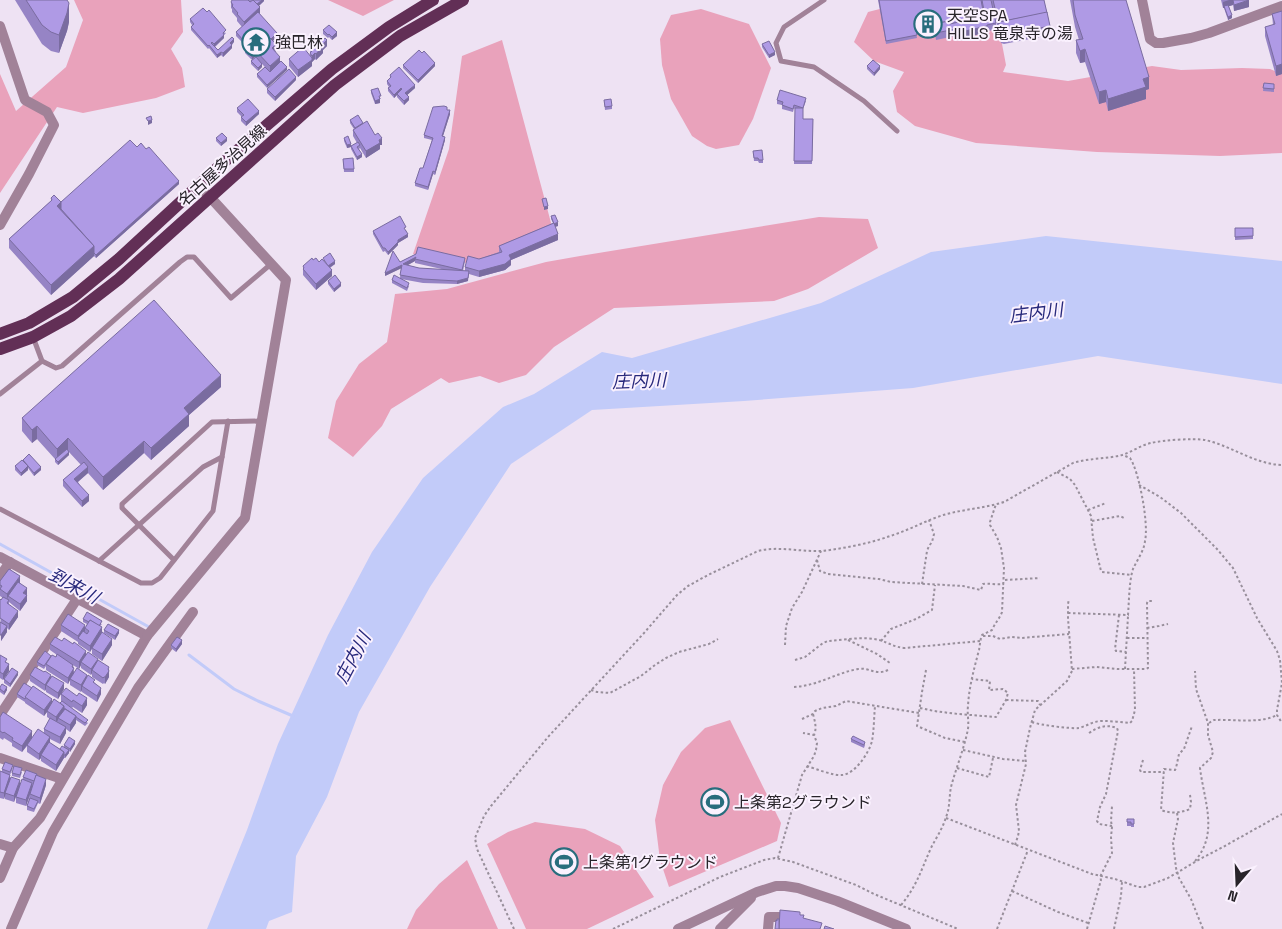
<svg xmlns="http://www.w3.org/2000/svg" width="1282" height="929" viewBox="0 0 1282 929" font-family="'Space Grotesk','Noto Sans JP',sans-serif">
<rect width="100%" height="100%" fill="#eee2f3"/>
<g fill="#e9a2bb">
<path d="M74 0H181L183 32 171 49 182 68 185 87 156 98 83 113 57 107 0 193V74L16 111 66 67 83 20Z"/>
<path d="M328 0H394L363 16Z"/>
<path d="M915 0 973 10 999 28 1006 65 1003 72 1068 81 1152 66 1181 70 1242 68 1270 69 1282 74V153L1220 156 1097 152 976 143 915 126 897 112 893 91 904 72 874 61 854 42 868 12Z"/>
<path d="M701 9 749 24 771 68 753 119 739 145 716 149 707 146 692 136 671 99 662 65 660 39 671 15Z"/>
<path d="M502 40 554 234 485 266 413 254 449 149 462 56Z"/>
<path d="M819 217 868 219 878 248 808 289 774 301 614 308 554 347 526 375 499 383 480 376 449 383 441 378 391 409 382 426 353 457 328 438 336 401 359 364 387 342 395 294 447 289 546 262 580 256Z"/>
<path d="M730 720 781 823 777 841 669 887 660 860 655 820 663 785 681 752 705 728Z"/>
<path d="M535 822 585 829 620 846 654 897 587 929H526L487 844 508 832Z"/>
<path d="M467 860 498 929H407L416 910 439 884Z"/>
</g>
<path fill="#c2cbf9" d="M1046 236 1282 261V384L1098 356 913 388 744 401 592 410 511 464 430 587 359 712 327 797 296 856 292 912 269 921 266 929H207L247 830 278 744 328 635 372 552 423 478 503 407 534 394 602 352 632 358 821 303 931 252Z"/>
<g fill="none" stroke-linecap="round" stroke-linejoin="round">
<g stroke="#c2cbf9" stroke-width="3">
<path d="M0 544 149 627"/>
<path d="M189 655 234 689 258 701 293 716"/>
</g>
<g stroke="#988f9b" stroke-width="2" stroke-dasharray="2.5 2.5" stroke-linecap="butt">
<path d="M1057 472 1070 479 1075 485 1091 516 1093 538 1101 571 1102 572 1132 575"/>
<path d="M1139 485 1160 497 1181 513 1217 549 1233 568 1257 618 1277 651 1280 660 1282 683 1277 710V715L1282 723"/>
<path d="M1088 510 1106 503"/>
<path d="M1092 521 1120 516 1124 518"/>
<path d="M817 560 820 571 828 574 879 579 891 582 963 586 981 590 983 584C988 583 997 585 1004 584"/>
<path d="M1005 580 1040 578"/>
<path d="M922 584 927 551 929 546 932 542 934 534 929 520"/>
<path d="M1068 613 1128 615C1129 603 1129 581 1133 569 1137 560 1144 551 1145 541 1149 524 1139 471 1130 458L1123 455"/>
<path d="M1119 615 1115 649 1116 651 1126 652"/>
<path d="M1147 628 1159 626 1168 624"/>
<path d="M983 636H993L1000 639 1011 637 1021 638 1069 634"/>
<path d="M1127 638H1147"/>
<path d="M848 640 877 654 890 663"/>
<path d="M881 641 891 629 916 619 932 610 935 585"/>
<path d="M785 645 786 626 792 608 802 592 821 551"/>
<path d="M795 660 805 657 823 643 828 641C844 640 863 636 879 640 890 643 893 647 905 648L980 641"/>
<path d="M1072 669 1096 667 1117 669H1146L1148 668 1147 603 1148 601H1154"/>
<path d="M1125 669 1128 616"/>
<path d="M926 670 922 692 917 726 945 738 965 742"/>
<path d="M794 687C817 686 836 673 858 669 870 667 875 676 888 670"/>
<path d="M591 690 597 692 610 693 641 676 655 665 666 658 679 652 709 644 718 639"/>
<path d="M1006 700 1038 701 1040 705"/>
<path d="M920 708 934 711 958 714 996 717 1006 700 1008 693 1003 689 989 690 990 681 972 679"/>
<path d="M813 714C815 722 817 728 814 735"/>
<path d="M802 719 813 714 815 711 822 708 836 706 846 701 919 713"/>
<path d="M1032 722C1039 725 1072 729 1079 728 1087 726 1093 721 1102 721 1111 721 1121 722 1130 723L1132 721 1135 710 1134 669"/>
<path d="M1209 723 1214 720C1234 719 1260 724 1277 715"/>
<path d="M1089 733C1098 727 1106 724 1117 728L1118 731 1106 794 1100 807 1097 821 1099 824 1112 826"/>
<path d="M963 750 1003 759 1026 761"/>
<path d="M1143 760 1140 770 1141 772H1164"/>
<path d="M807 766C816 769 834 776 842 775 855 774 869 753 872 741 874 730 874 717 875 706"/>
<path d="M957 768 989 777 993 758"/>
<path d="M1190 795 1191 802 1190 809C1180 813 1172 814 1161 810L1164 769 1175 770 1176 768 1179 754 1184 749 1192 726"/>
<path d="M1177 813 1178 819 1173 843 1176 868 1179 878 1191 899 1203 929"/>
<path d="M946 818 1092 874 1115 879 1138 887H1144L1168 878 1200 859 1223 847 1282 814"/>
<path d="M1015 845 1018 836 1019 831 1016 805 1026 764 1025 752 1030 728 1035 710 1067 681 1072 671 1068 618V604L1069 599"/>
<path d="M778 858 802 775 814 756 816 750 817 743 814 735 803 733"/>
<path d="M1195 861C1219 833 1204 801 1200 768L1211 758 1213 752 1208 735V723L1196 689 1195 671"/>
<path d="M1012 891 1058 912 1088 923"/>
<path d="M901 905C917 886 921 870 931 848 936 838 943 828 946 817 950 808 949 797 951 787 956 768 964 749 968 729 969 721 967 714 968 706 969 687 974 669 979 650 980 645 980 640 982 635L992 630C995 623 1000 618 1002 612L1004 568 1001 548 997 537 990 525V522L996 504"/>
<path d="M514 929 477 849 475 838 484 816 491 806 548 737 644 633 677 595 688 586 708 575 758 551C782 545 806 554 830 550 850 547 871 543 890 536 910 530 928 519 947 514 966 509 985 508 1004 502L1073 463C1089 458 1107 459 1122 455 1132 452 1141 445 1151 443 1164 440 1193 438 1205 440 1232 446 1254 464 1282 465"/>
<path d="M613 929 720 877 764 860 775 858 793 862 856 885 874 894 958 929"/>
<path d="M997 929 1028 850"/>
<path d="M1087 929 1101 880 1100 877 1112 853 1111 837 1112 827 1111 821 1112 806"/>
<path d="M1114 929 1121 896 1122 882"/>
</g>
<g stroke="#a18298" stroke-width="5">
<path d="M824 0 784 27 776 43 781 61 814 67 864 101 897 131"/>
<path d="M33 337 42 361 56 368 62 366 180 262 187 257H194L231 298 271 264"/>
<path d="M0 394 42 361"/>
<path d="M0 509 141 583H152L160 578 213 511 228 421"/>
<path d="M174 560 122 508V504L212 422 261 421"/>
<path d="M99 561 203 467 222 457"/>
</g>
<g stroke="#a18298" stroke-width="10">
<path d="M1142 0 1150 39 1156 43H1163L1191 38 1209 33 1282 6"/>
<path d="M0 26 25 100 47 112 54 125 29 174 0 225"/>
<path d="M0 557 147 636 40 818 13 848 0 878"/>
<path d="M0 576 10 562"/>
<path d="M147 636 245 518 286 280 210 197 198 187"/>
<path d="M0 715 77 599"/>
<path d="M0 758 62 779"/>
<path d="M0 844 13 848"/>
<path d="M11 929 53 832 138 688 193 612"/>
<path d="M678 929 757 892 776 886H785L798 888 837 901 906 929"/>
<path d="M720 929 751 898"/>
<path d="M768 929 769 917H792"/>
</g>
<g stroke="#622f56" stroke-width="12">
<path d="M0 334 29 323 73 297 119 259 224 162 332 69 389 27 433 0"/>
<path d="M0 349 33 337 71 316 119 279 335 85 400 36 463 0"/>
</g>
</g>
<g fill="#9684c5" fill-rule="evenodd">
<path d="M15 0H67L69 22 67 31 59 53 51 51 42 44Z"/>
<path d="M249 0H264V1L259 6V14L277 37 273 41 276 51 275 52 267 88 257 77V74L265 67 262 64V67L258 71 251 64V61L256 57V56L252 60 245 53V49L242 45V42L236 36V32L242 27 237 21V18L232 12V9L231 8V2L249 1Z"/>
<path d="M878 0H991L996 23V30L987 31V33L961 38 960 35 936 40 934 29 916 33 917 38 886 44Z"/>
<path d="M991 0H1044L1050 26V35L1004 44 1001 43Z"/>
<path d="M1070 0H1126L1149 89 1146 90V99L1108 111 1106 102 1099 104 1085 62 1080 63 1076 53V40H1079L1075 27Z"/>
<path d="M1221 0H1249V7L1234 11 1233 5 1229 6 1232 18 1228 20 1224 8H1223Z"/>
<path d="M1282 11V74L1276 76 1265 36V27L1273 25 1272 14Z"/>
<path d="M190 19 226 33 224 35V38L215 47 218 50 234 42 232 45V48L223 57 221 55 217 58 209 48 208 49 191 30V27L192 25 190 22Z"/>
<path d="M323 30 337 36 332 40 329 37 328 38 323 34Z"/>
<path d="M320 43 327 46 323 50V53L316 60 315 59 312 62V66L298 77 289 66V59L310 55V49Z"/>
<path d="M762 44 775 55 769 58 762 47Z"/>
<path d="M403 65 435 66 418 83 403 68Z"/>
<path d="M867 66 880 69 874 76 867 69Z"/>
<path d="M390 75 415 88 407 95 409 100 404 105 397 97V95L394 98 388 91V88L389 87 387 84V81L390 78Z"/>
<path d="M296 80 275 101 267 93V89Z"/>
<path d="M1264 83 1274 88V92L1263 91Z"/>
<path d="M371 90 381 99H380V103L375 104 371 93Z"/>
<path d="M604 100 612 106V109L605 110Z"/>
<path d="M777 100 806 101 803 109V119H813L812 164H794L795 109 794 108 793 112 782 109V105L777 104Z"/>
<path d="M237 108 259 114 246 126 241 121V117H242L237 112Z"/>
<path d="M447 110 450 114 443 136 445 140 435 175 433 174 428 190 415 186V183L423 168 432 140 424 138V135Z"/>
<path d="M350 120 363 123 382 145H380V149L366 158 360 148 359 149 362 157 357 160 351 149V147L347 148 344 141V138L351 146 357 143 353 136V130L354 129 350 123Z"/>
<path d="M216 138 227 141 221 146 216 141Z"/>
<path d="M137 147 179 184 96 258 94 256 51 295 9 248V239L51 201V198L61 202Z"/>
<path d="M753 151 763 160V163H759L758 161H754Z"/>
<path d="M343 159 354 169V172H344Z"/>
<path d="M551 216 558 226 555 227 558 240 511 260V265L505 270 479 277 469 274 468 281 457 284 423 283 401 279 409 286 407 291 392 283V280L400 278 401 268 385 276 400 262 416 254 465 261 463 271H465V267L479 259 499 252V246L553 223 551 219ZM415 261V263L446 270 419 268 407 265Z"/>
<path d="M1235 228H1253V239L1235 240Z"/>
<path d="M406 230 408 237 398 243V245L388 255 385 251 383 252 373 234V231Z"/>
<path d="M313 260 319 262 335 264 330 268 332 276 316 290 303 275V266Z"/>
<path d="M328 281 341 286 334 292 328 284Z"/>
<path d="M221 387 189 415V426L151 460 144 453 103 490 88 473 78 482 89 501 82 507 63 486V480L81 465 68 451 69 455 58 465 55 462V459L37 439 32 443 22 431V418Z"/>
<path d="M23 460 41 470 34 476 28 468V470L21 476 15 470V466L23 461Z"/>
<path d="M0 581 20 583 27 594V601L20 611 9 602V605L18 617 9 630 7 628V632L1 641 0 599 1 600 3 598 0 596Z"/>
<path d="M83 619 102 624 100 626 102 632 112 645 102 661 92 654V649L90 652 78 644V641V642L61 631V625L85 628 87 624 83 622Z"/>
<path d="M104 630 119 633 115 640 104 633Z"/>
<path d="M62 641 86 654 109 670V677L105 684 104 683 103 684 92 677V673L91 675 81 668V665L79 669 73 665 74 673 87 677 95 683 101 694 97 702 82 692V690L81 692 70 685V680L68 684 46 670V666L44 669 37 665V662L51 656 56 657 57 655 50 650V644Z"/>
<path d="M182 644 176 652 171 648V645Z"/>
<path d="M0 655 7 663 9 671 3 680 0 678Z"/>
<path d="M18 675 10 687 4 683V679Z"/>
<path d="M30 675 51 677 64 689 58 699 46 692V689L45 691 30 681Z"/>
<path d="M0 687 7 690 4 695 0 692Z"/>
<path d="M17 694 52 703 54 699 88 723 85 726 76 720V723L70 732 66 729V733L60 744 50 739V743L60 749 64 747V745L75 744 70 752 69 751V753L65 758H64L56 771 41 761V758L39 760 27 752V746L22 752 12 746V743L4 738 3 740 0 738V717L32 738 44 733V729L50 719 47 717V712L44 716 25 703V702L17 697Z"/>
<path d="M61 694 87 705 82 713 73 707 72 708 61 701Z"/>
<path d="M851 739 865 745 864 748 851 742Z"/>
<path d="M13 768 10 775V779L20 786 23 780V777L37 775 46 785 40 804 38 803 34 812 27 810V806L30 796 26 806 16 803V797L19 787 14 802 5 799V795L4 799 0 798V772H2V769Z"/>
<path d="M22 772 20 778 12 776V773Z"/>
<path d="M1127 819H1134V827H1131V826H1127Z"/>
</g>
<g fill="#7a6ca0">
<path d="M262 0H264V1L255 9V6Z"/>
<path d="M1229 0H1233V5L1223 8V2Z"/>
<path d="M1249 0V7L1234 11V5Z"/>
<path d="M69 3V22L67 31 59 53V35Z"/>
<path d="M260 7V13L244 28V22Z"/>
<path d="M1232 15V18L1228 20V17Z"/>
<path d="M987 26V33L961 38V32Z"/>
<path d="M337 32V36L332 40V37Z"/>
<path d="M277 33V37L259 54 257 52Z"/>
<path d="M224 35V38L214 47V44Z"/>
<path d="M234 39V42L230 46V43Z"/>
<path d="M327 40V46L323 50V53L316 60V54L322 45Z"/>
<path d="M276 44V51L272 55V48Z"/>
<path d="M232 45V48L223 57V53Z"/>
<path d="M1085 49V62L1080 63V51Z"/>
<path d="M221 52V55L217 58V55Z"/>
<path d="M775 52V55L769 58V55Z"/>
<path d="M256 53V56L252 60V57Z"/>
<path d="M315 53V59L312 62V66L298 77V70L312 60V56Z"/>
<path d="M280 57V63L270 72V66Z"/>
<path d="M435 63V66L418 83V80Z"/>
<path d="M262 64V67L258 71V68Z"/>
<path d="M1282 64V74L1276 76V66Z"/>
<path d="M880 66V69L874 76V73Z"/>
<path d="M287 67V70L267 88V85Z"/>
<path d="M296 77V80L275 101V97Z"/>
<path d="M1149 77V89L1146 90V99L1108 111V99L1143 79Z"/>
<path d="M415 85V88L405 97V93Z"/>
<path d="M401 88V91L397 94V95L394 98V95Z"/>
<path d="M1106 90V102L1099 104V92Z"/>
<path d="M409 97V100L404 105V101Z"/>
<path d="M380 99V103L375 104V101Z"/>
<path d="M450 110V114L442 139V136Z"/>
<path d="M259 111V114L246 126V122Z"/>
<path d="M152 120V123L148 125V121Z"/>
<path d="M445 137V140L435 175V172Z"/>
<path d="M227 138V141L221 146V143Z"/>
<path d="M382 138V145H380V149L366 158V151Z"/>
<path d="M351 144V147L347 148V145Z"/>
<path d="M362 154V157L357 160V157Z"/>
<path d="M433 171V174L428 190V187Z"/>
<path d="M179 181V184L96 258V255Z"/>
<path d="M61 202V212L57 206Z"/>
<path d="M548 206V209L544 210V207Z"/>
<path d="M558 222V226L554 227V224Z"/>
<path d="M408 234V237L398 243V245L388 255V252L398 240Z"/>
<path d="M558 234V240L511 260V265L505 270 479 277V271L509 255Z"/>
<path d="M94 246V256L51 295V285Z"/>
<path d="M416 257 415 261 403 268V264Z"/>
<path d="M335 261V264L327 269V266Z"/>
<path d="M402 265V268L385 276V273Z"/>
<path d="M332 270V276L316 290V284Z"/>
<path d="M468 278V281L457 284V281Z"/>
<path d="M341 283V286L334 292V289Z"/>
<path d="M221 375V387L189 415V426L151 460V448L184 408Z"/>
<path d="M37 426V439L32 443V430Z"/>
<path d="M68 438V451L57 461V449Z"/>
<path d="M144 441V453L103 490V477Z"/>
<path d="M69 452V455L58 465V462Z"/>
<path d="M28 466V470L21 476V473Z"/>
<path d="M41 467V470L34 476V473Z"/>
<path d="M88 467V473L74 485V479Z"/>
<path d="M89 495V501L82 507V501Z"/>
<path d="M20 576V583L8 596 7 600V594Z"/>
<path d="M27 588V594L23 599V593Z"/>
<path d="M27 595V601L20 611V604Z"/>
<path d="M18 611V617L9 630V624Z"/>
<path d="M85 625V631L80 639 78 638V642V636Z"/>
<path d="M7 626V632L1 641V635Z"/>
<path d="M102 627V634L92 648 90 652V646Z"/>
<path d="M119 630V633L115 640V636Z"/>
<path d="M112 639V645L102 661V654Z"/>
<path d="M182 640V644L176 652V649Z"/>
<path d="M86 651V657L81 662V665L79 669V662Z"/>
<path d="M98 659V665L92 670V673L91 675V669Z"/>
<path d="M9 664V671L3 680V674Z"/>
<path d="M73 665 74 675 70 679V680L68 684V678Z"/>
<path d="M109 667V677L105 684V677Z"/>
<path d="M18 672V675L10 687V684Z"/>
<path d="M51 675V681L46 685V689L45 691V685Z"/>
<path d="M87 675V681L82 686V690L81 692V685Z"/>
<path d="M64 683V689L58 699V693Z"/>
<path d="M7 687V690L4 695V692Z"/>
<path d="M101 688V694L97 702V696Z"/>
<path d="M87 698V705L82 713V706Z"/>
<path d="M52 699V705L47 711V712L44 716V710Z"/>
<path d="M64 706V712L58 718V720L56 723V717Z"/>
<path d="M76 716V723L70 732V725Z"/>
<path d="M66 727V733L60 744V737Z"/>
<path d="M32 731V738L22 752V746Z"/>
<path d="M50 737V744L41 755V758L39 760V754Z"/>
<path d="M75 741V744L70 752V749Z"/>
<path d="M69 750V753L65 758V755Z"/>
<path d="M64 752V758L56 771V765Z"/>
<path d="M10 775V781L4 799V793Z"/>
<path d="M46 779V785L40 804V798Z"/>
<path d="M20 780V786L14 802V796Z"/>
<path d="M32 783V789L30 794 26 806V800Z"/>
</g>
<g fill="#af9ae5" stroke="#7a6ca0">
<path d="M26 0H67L69 3 67 13 59 35 51 32 42 25Z"/>
<path d="M232 0H248L250 2 253 0 260 7 244 22 237 14 238 13 232 6 233 5 231 2Z"/>
<path d="M253 0H262L257 4Z"/>
<path d="M879 0H981L984 16 950 24 949 21 934 24V26L916 30 917 35 886 41Z"/>
<path d="M982 0H991L996 23 987 25V26L961 32 960 28 936 33 934 24 949 21 950 24 985 16Z"/>
<path d="M993 0H1044L1047 13 999 22V25Z"/>
<path d="M1073 0H1126L1149 77 1143 79 1146 87 1108 99 1106 90 1099 92 1085 49 1080 51 1076 40 1083 39 1075 15Z"/>
<path d="M1233 0H1249L1234 5Z"/>
<path d="M1228 5 1232 15 1228 17 1224 6Z"/>
<path d="M203 8 207 12 209 10 226 30 223 33 224 35 214 44 212 42 211 43 218 50 232 37 234 39 230 43 232 45 223 53 221 52 217 55 209 45 208 46 191 27 194 24 190 19Z"/>
<path d="M1282 11V64L1276 66 1265 27 1275 24 1272 14Z"/>
<path d="M258 12 277 33 271 39 270 38 256 51V53L252 57 245 49 247 48 242 42 244 41 236 32Z"/>
<path d="M1047 12 1050 26 1004 35 1001 34 999 22Z"/>
<path d="M329 25 337 32 332 37 329 34 328 35 323 30Z"/>
<path d="M270 38 276 44 272 48 280 57 270 66 256 51Z"/>
<path d="M325 38 327 40 322 45 323 46 316 54 315 53 312 56 310 53 312 51 310 49 318 41 320 43Z"/>
<path d="M769 41 775 52 769 55 762 44Z"/>
<path d="M303 47 312 58V60L298 70 289 59Z"/>
<path d="M419 50 422 53 424 51 435 63 418 80 403 65Z"/>
<path d="M256 57 262 64 258 68 251 61Z"/>
<path d="M873 60 880 66 874 73 867 66Z"/>
<path d="M281 61 287 67 267 85 257 74 265 67 270 72Z"/>
<path d="M399 67 415 85 405 93 409 97 404 101 397 94 402 89 401 88 394 95 388 88 391 86 387 81 391 77 390 75Z"/>
<path d="M289 69 296 77 275 97 267 89Z"/>
<path d="M1264 83 1274 84V89L1263 88Z"/>
<path d="M378 88 381 96H379L380 99 375 101 371 90Z"/>
<path d="M780 90 806 98 803 108 794 105 793 109 782 105 783 102 777 100Z"/>
<path d="M248 99 259 111 246 122 241 117 244 115 237 108Z"/>
<path d="M611 99 612 106 605 107 604 100Z"/>
<path d="M444 106 447 107V110H450L442 136 445 137 435 172 433 171 428 187 415 183 420 168H423L433 138 424 135 433 107Z"/>
<path d="M795 108H803V119H813L812 161H794Z"/>
<path d="M358 115 363 123 355 128 350 120Z"/>
<path d="M151 116 152 120 148 121 146 118Z"/>
<path d="M367 121 375 135 378 133 382 138 379 140 380 143 366 151 353 130Z"/>
<path d="M222 133 227 138 221 143 216 138Z"/>
<path d="M348 136 351 144 347 145 344 138Z"/>
<path d="M130 140 137 147 141 143 146 149 149 147 179 181 96 255 94 253V246L61 209V202Z"/>
<path d="M358 142 360 145 357 147 362 154 357 157 351 146Z"/>
<path d="M762 150 763 160H759L758 158H754L753 151Z"/>
<path d="M353 158 354 169H344L343 159Z"/>
<path d="M54 195 61 202 57 206 94 246 51 285 9 239 52 200 51 198Z"/>
<path d="M546 198 548 206 544 207 542 199Z"/>
<path d="M555 215 558 222 554 224 551 216Z"/>
<path d="M400 216 406 227 404 228 408 234 398 240V242L388 252 385 248H383L373 231Z"/>
<path d="M554 223 558 234 509 255 511 259 505 264 479 271 465 267 468 256 479 259 502 252 499 246Z"/>
<path d="M1235 228H1253V236L1235 237Z"/>
<path d="M418 247 465 258 462 270 415 259 416 257 403 264 419 268 469 271 468 278 457 281 423 279 400 275 402 265 385 273 393 251 400 262 416 254Z"/>
<path d="M330 253 335 261 328 266 323 258Z"/>
<path d="M312 258 313 260 316 258 319 262 322 259 332 270 316 284 303 269 304 268 303 266Z"/>
<path d="M335 275 341 283 334 289 328 281Z"/>
<path d="M394 275 409 283 407 288 392 280Z"/>
<path d="M154 300 221 375 184 408 189 414 151 448 144 441 103 477 68 438 57 449 37 426 32 430 22 418Z"/>
<path d="M67 449 69 452 58 462 55 459Z"/>
<path d="M29 454 41 467 34 473 23 460Z"/>
<path d="M22 460 28 466 21 473 15 466Z"/>
<path d="M84 462 88 467 74 479 89 495 82 501 63 480Z"/>
<path d="M9 569 20 576 7 594 0 589 2 586 0 585V581Z"/>
<path d="M18 582 27 588 23 593 27 595 20 604 8 596Z"/>
<path d="M3 597 9 600 7 603 18 611 9 624 0 618V599L1 600Z"/>
<path d="M87 612 102 621 99 626 90 620 89 622 83 619Z"/>
<path d="M68 614 85 625 78 636 61 625Z"/>
<path d="M90 620 102 627 90 646 78 638 83 631 87 634 89 631 85 628Z"/>
<path d="M0 622 7 626 1 635H0Z"/>
<path d="M108 624 119 630 115 636 104 630Z"/>
<path d="M102 632 112 639 102 654 92 648Z"/>
<path d="M55 637 62 641 64 638 73 644 74 642 86 651 79 662 50 644Z"/>
<path d="M177 637 182 640 176 649 171 645Z"/>
<path d="M45 651 51 656 44 666 37 662Z"/>
<path d="M88 652 98 659 91 669 81 662Z"/>
<path d="M57 654 73 665 72 667 74 668 68 678 46 664 52 655 56 657Z"/>
<path d="M0 655 7 659 5 662 9 664 3 674 0 672Z"/>
<path d="M98 660 109 667 108 669 109 671 105 677H104L103 678 92 670Z"/>
<path d="M35 667 44 672 45 671 51 675 45 685 30 675Z"/>
<path d="M12 668 18 672 10 684 4 679Z"/>
<path d="M77 668 87 675 81 685 70 679Z"/>
<path d="M88 675 95 680 93 682 101 688 97 696 82 686Z"/>
<path d="M52 676 64 683 58 693 46 685Z"/>
<path d="M24 683 32 688 25 699 17 694Z"/>
<path d="M2 684 7 687 4 692 0 689V687Z"/>
<path d="M33 686 52 699 44 710 25 697Z"/>
<path d="M66 688 77 696 79 693 87 698 82 706 73 700 72 702 61 694Z"/>
<path d="M54 699 64 706 56 717 47 711Z"/>
<path d="M62 701 88 720 85 723 76 717V716L64 708V706L60 703Z"/>
<path d="M65 709 76 716 70 725 58 718Z"/>
<path d="M3 712 32 731 22 746 12 740 13 738 4 732 3 733 0 731V717Z"/>
<path d="M50 718 66 727 60 737 44 729Z"/>
<path d="M38 729 50 737 39 754 27 745Z"/>
<path d="M853 736 865 742 864 745 851 739Z"/>
<path d="M69 737 75 741 70 749 64 745Z"/>
<path d="M49 742 64 752 56 765 41 755Z"/>
<path d="M62 746 69 750 65 755H64V752L60 749Z"/>
<path d="M5 762 13 765 10 772 2 769Z"/>
<path d="M14 766 22 768 20 775 12 773Z"/>
<path d="M26 770 37 774 34 781 23 777Z"/>
<path d="M0 771 10 775 4 793 0 792Z"/>
<path d="M36 775 46 779 40 798 30 794Z"/>
<path d="M11 777 20 780 14 796 5 793Z"/>
<path d="M22 779 32 783 26 800 16 797Z"/>
<path d="M30 798 38 801 34 809 27 806Z"/>
<path d="M1127 819H1134V824H1131V822H1127Z"/>
<path d="M780 910 800 912V915H804L803 918 822 923 820 929H779Z"/>
<path d="M777 919H779V929H775L776 920 777 921Z"/>
<path d="M825 926 834 929H824Z"/>
</g>
<defs>
<g id="building-ring" transform="scale(1.4375)"><circle r="9.5" fill="#faf1fe" stroke="#286d7d" stroke-width="1.5"/><path d="M-4-6H4V6H1V3H-1V6H-4ZM-2.5-4.3h1.7v1.8h-1.7ZM.8-4.3h1.7v1.8H.8ZM-2.5-1h1.7V.8h-1.7ZM.8-1h1.7V.8H.8Z" fill="#286d7d"/></g>
<g id="temple-ring" transform="scale(1.4375)"><circle r="9.5" fill="#faf1fe" stroke="#286d7d" stroke-width="1.5"/><path d="M0-6L5-2H3V0L6.5 2.5H4V6H1.5V3h-3V6H-4V2.5H-6.5L-3 0V-2H-5Z" fill="#286d7d"/></g>
<g id="stadium-ring" transform="scale(1.4375)"><circle r="9.5" fill="#faf1fe" stroke="#286d7d" stroke-width="1.5"/><path d="M0-5a6.5 5 0 1 0 0 10a6.5 5 0 1 0 0-10ZM-3.5-1.8h7v3.6h-7Z" fill="#286d7d"/></g>
</defs>
<g fill-rule="evenodd">
<use href="#building-ring" x="928" y="24"/>
<use href="#temple-ring" x="256" y="42"/>
<use href="#stadium-ring" x="715" y="802"/>
<use href="#stadium-ring" x="564" y="862"/>
</g>
<g text-anchor="middle" stroke-width="4" stroke-linejoin="round" paint-order="stroke">
<g font-size="16" fill="#28242a" stroke="#faf1fe" text-anchor="start">
<text x="947" y="21">天空SPA<tspan x="947" dy="18">HILLS 竜泉寺の湯</tspan></text>
<text x="275" y="48">強巴林</text>
<text x="734" y="808">上条第2グラウンド</text>
<text x="583" y="868">上条第1グラウンド</text>
</g>
<g font-size="16" fill="#28242a" stroke="#faf1fe">
<text transform="translate(222 165) rotate(-42)" y="6">名古屋多治見線</text>
</g>
<g font-size="18" font-style="italic" fill="#28297c" stroke="#faf1fe">
<text transform="translate(1036 313) rotate(-7)" y="6">庄内川</text>
<text transform="translate(639 381) rotate(-2)" y="6">庄内川</text>
<text transform="translate(74 586) rotate(29)" y="6">到来川</text>
<text transform="translate(353 658) rotate(-62)" y="6">庄内川</text>
</g>
</g>
<g transform="translate(1237 884) rotate(199)" stroke="#faf1fe" stroke-width="4" paint-order="stroke">
<path d="M0-4L9 19L0 12L-9 19Z" fill="#28242a"/>
<text y="-8" font-size="14" font-weight="bold" text-anchor="middle" fill="#28242a">N</text>
</g>
</svg>
